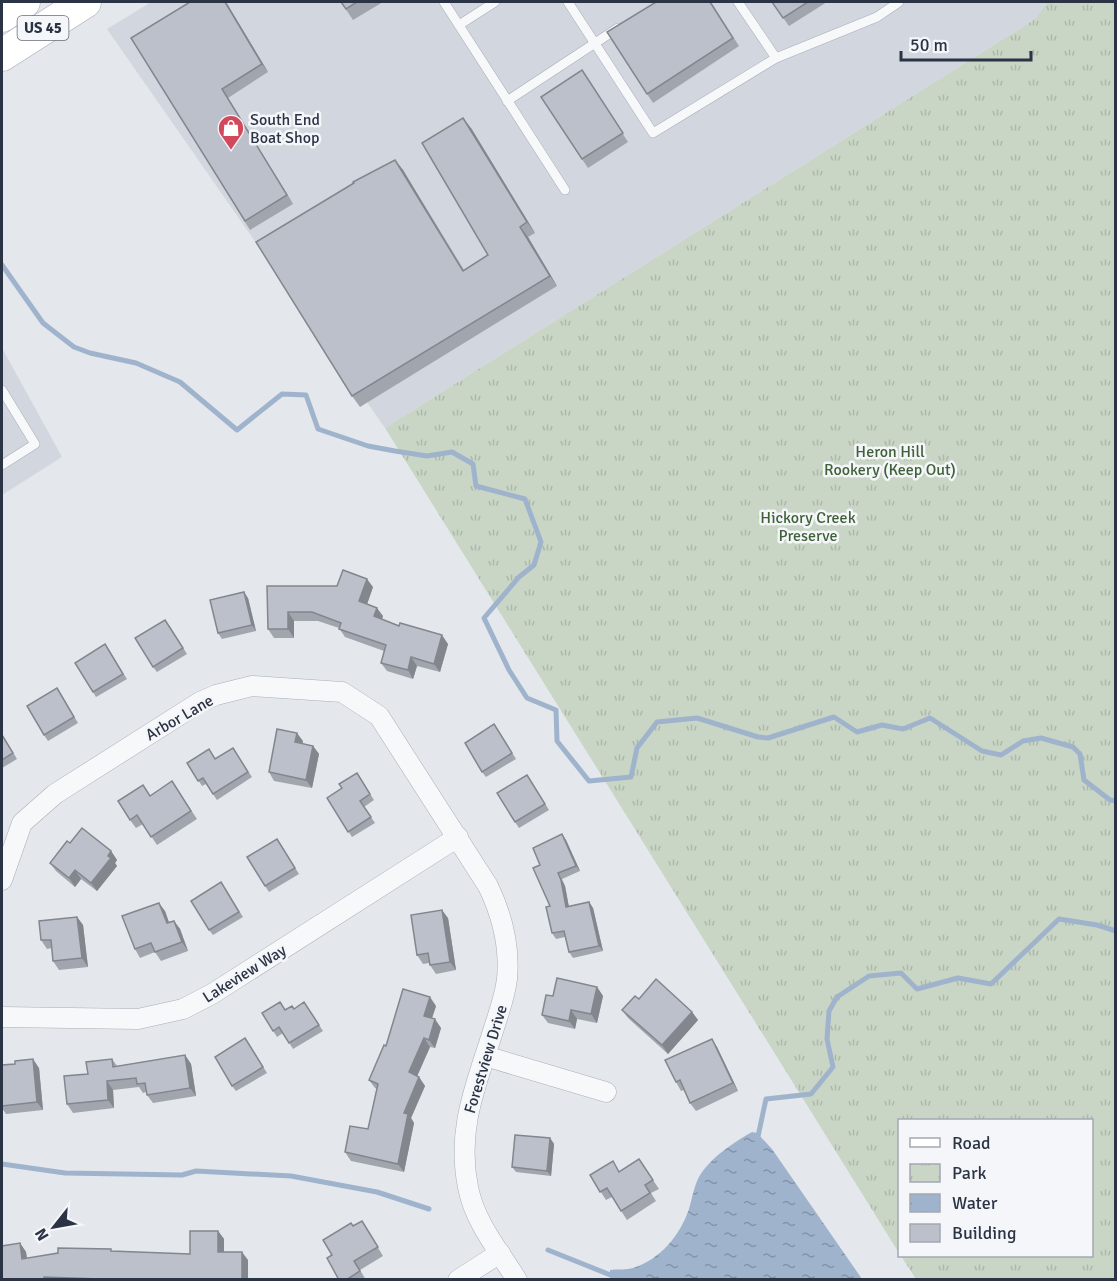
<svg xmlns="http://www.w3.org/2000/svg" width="1117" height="1281" viewBox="0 0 1117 1281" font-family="Signika,sans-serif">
<defs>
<pattern id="park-tufts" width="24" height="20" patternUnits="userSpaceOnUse" patternTransform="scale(1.5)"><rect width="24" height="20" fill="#c9d6c5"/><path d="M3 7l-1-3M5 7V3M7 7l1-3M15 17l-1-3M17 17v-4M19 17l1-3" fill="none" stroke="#adb8ab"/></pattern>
<pattern id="water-ripples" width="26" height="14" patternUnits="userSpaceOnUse" patternTransform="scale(1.5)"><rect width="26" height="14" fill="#9fb4cc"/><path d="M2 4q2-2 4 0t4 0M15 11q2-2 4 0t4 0" fill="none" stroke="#8293a7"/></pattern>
</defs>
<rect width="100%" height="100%" fill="#e4e7ec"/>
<g fill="#d2d6de">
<path d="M151 2H1047L1035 19 385 428 107 29Z"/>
<path d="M2 348 62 457 2 495Z"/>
</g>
<path fill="url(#park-tufts)" d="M1047 2H1115V1279H916L901 1256H1092V1120H900L899 1253 385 428 1035 19Z"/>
<path fill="url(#water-ripples)" d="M752 1132 757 1133 772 1149 862 1279H610V1270C618 1269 626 1270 633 1268 661 1259 680 1235 689 1209 692 1199 694 1186 699 1177 710 1158 733 1143 752 1132Z"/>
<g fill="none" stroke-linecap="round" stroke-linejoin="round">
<g stroke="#9fb4cc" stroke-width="5">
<path d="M2 265 43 323 74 347 90 353 136 363 180 382 237 430 282 394 306 395 318 429 368 446 395 451 427 456 452 452 473 464 476 486 525 499 541 542 534 565 519 577 484 618 509 670 527 698 556 710 557 741 589 781 631 777 637 748 657 722 697 718 758 737 768 738 834 717 857 732 882 725 903 729 930 718 982 751 1001 755 1023 741 1041 738 1073 747 1080 754 1084 780 1110 800 1116 801"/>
<path d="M757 1141 766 1099 811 1094 833 1067 827 1039 829 1011 837 997 869 976 901 973 917 989 958 978 991 984 1059 919 1097 925 1116 931"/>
<path d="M2 1164 65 1173 182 1175 196 1171 291 1176 377 1192 429 1209"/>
<path d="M548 1250 623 1280"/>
</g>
<g stroke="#a9aeb7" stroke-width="10">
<g id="lane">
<path d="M444 2 565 190"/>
<path d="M568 2 653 133 776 58 877 17 899 2"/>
<path d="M738 2 776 58"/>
<path d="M459 25 495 2"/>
<path d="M507 101 618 28"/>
<path d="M2 390 35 444 2 465"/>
</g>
</g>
<g stroke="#a9aeb7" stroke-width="21">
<g id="street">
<path d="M2 880 22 823 55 794 200 702 216 695 252 686 342 692 379 716 488 886C502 915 510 947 507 979 505 996 499 1012 494 1028 477 1083 456 1128 468 1187 474 1221 499 1251 517 1280"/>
<path d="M2 1017 138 1019 183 1009 212 994 458 837"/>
<path d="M485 1056 606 1092"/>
<path d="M458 1280 500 1253"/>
</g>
</g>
<g stroke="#a3abb8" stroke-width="33">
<g id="primary">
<path d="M2 16 24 2"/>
<path d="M2 55 85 2"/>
</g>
</g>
<use href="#lane" stroke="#f7f8fa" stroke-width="9"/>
<use href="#street" stroke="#f7f8fa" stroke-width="20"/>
<use href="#primary" stroke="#fff" stroke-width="32"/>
</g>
<g fill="#a1a5ae">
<path d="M226 2 268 72 228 98 293 204 250 230 131 38Z"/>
<path d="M341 2H383L353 20Z"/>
<path d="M656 2H711L739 46 653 103 607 32Z"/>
<path d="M772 2H827L789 26Z"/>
<path d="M582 70 628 142 588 168 582 159Z"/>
<path d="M471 128 535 233 528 237 557 286 360 407 352 396 395 160 403 170 464 270 488 255Z"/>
<path d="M267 586 373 587 367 604 383 616 382 619 448 644 440 672 417 666 413 679 387 671 381 663 384 651 345 637 339 628 318 621H294V638H274L268 629Z"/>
<path d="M248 598 256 631 222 639 218 633Z"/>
<path d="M169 625 187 654 157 672 153 667Z"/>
<path d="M109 650 127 679 96 697 93 692Z"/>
<path d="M61 694 78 723 48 741 44 735Z"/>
<path d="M494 724 516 759 486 777 482 772Z"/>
<path d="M2 734 17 759 2 768Z"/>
<path d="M303 741V744L313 746 319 754 312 788 274 781 269 772Z"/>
<path d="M233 748 252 777 217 800 206 784 202 786 187 763 216 759Z"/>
<path d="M357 773 374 800 364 807 375 823 352 837 327 798 342 788Z"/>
<path d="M527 775 549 810 519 828 515 822Z"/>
<path d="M172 781 197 819 157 845 143 824 136 828 130 820 150 796Z"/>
<path d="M562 834 566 840 580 871 562 879 565 886 569 907 589 902 593 908 603 951 573 958 569 952 565 937 556 939 552 933 550 906 540 865Z"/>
<path d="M70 843 111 851 117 860 115 863 117 866 97 891 81 879 75 887 56 871 50 863Z"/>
<path d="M281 845 299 874 269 892 265 886Z"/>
<path d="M225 888 243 917 213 935 209 930Z"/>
<path d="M165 911 169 922 174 921 180 929 188 951 161 961 155 952 140 958 135 949Z"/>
<path d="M77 917 83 925 88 967 59 970 53 961 52 948 47 949 41 940Z"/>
<path d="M448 918 456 970 436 974 430 965 429 963 423 964 417 955Z"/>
<path d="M597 987 603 996 597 1023 577 1019 575 1029 548 1023 542 1015 553 996Z"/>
<path d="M639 999 692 1012 698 1020 668 1054 628 1018 622 1010Z"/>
<path d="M304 1002 323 1031 293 1049 283 1033 277 1037 262 1013 294 1009Z"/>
<path d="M436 1006 432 1018 441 1028 435 1048 430 1047 417 1076 419 1077 425 1086 411 1118 414 1123 404 1172 351 1161 345 1152 368 1129 377 1089 375 1088 369 1080 386 1046Z"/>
<path d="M249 1044 267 1073 236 1091 232 1086Z"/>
<path d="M717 1047 738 1091 696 1111 690 1103 684 1090 681 1091 676 1082Z"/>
<path d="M185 1055 191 1064 196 1096 153 1103 147 1095 146 1092 143 1093 139 1087 113 1090 114 1108 73 1113 67 1104 88 1074 112 1059 117 1066Z"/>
<path d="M2 1065 39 1068 43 1110 6 1114 2 1108Z"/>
<path d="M550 1138 554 1144 551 1176 516 1172 512 1167Z"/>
<path d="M639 1159 659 1189 651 1193 656 1201 627 1220 612 1197 606 1200 590 1175 620 1171Z"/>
<path d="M362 1221 383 1256 360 1270 366 1280H339L332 1255Z"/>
<path d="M218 1231 224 1239V1252L248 1260V1280H2L20 1243 26 1252 27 1258 112 1251 190 1254Z"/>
</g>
<g fill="#83868d">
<path d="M225 2H226L268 72 262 64Z"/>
<path d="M222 89 228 98 293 204 287 195Z"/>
<path d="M463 118 471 128 535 233 527 222Z"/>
<path d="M395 160 403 170 470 282 463 271Z"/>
<path d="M520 227 528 237 557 286 550 276Z"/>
<path d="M367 579 373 587 365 610 359 601Z"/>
<path d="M244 592 248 598 256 631 252 625Z"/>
<path d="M377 608 383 616 380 624 374 616Z"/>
<path d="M288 612 294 621V638L288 629Z"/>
<path d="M442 635 448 644 440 672 434 664Z"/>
<path d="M411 657 417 666 413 679 408 670Z"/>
<path d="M297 733 303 741 301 750 295 742Z"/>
<path d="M313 746 319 754 312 788 306 780Z"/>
<path d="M562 834 566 840 580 871 576 866Z"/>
<path d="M111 851 117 860 115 863 117 866 97 891 91 883Z"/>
<path d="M75 870 81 879 75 887 69 878Z"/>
<path d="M558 873 565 886 570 913 566 907Z"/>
<path d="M589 902 593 908 603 951 599 946Z"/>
<path d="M159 903 165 911 172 932 167 923Z"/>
<path d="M442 910 448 918 456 970 450 962Z"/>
<path d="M77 917 83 925 88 967 82 958Z"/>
<path d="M174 921 180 929 188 951 182 942Z"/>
<path d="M597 987 603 996 597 1023 591 1014Z"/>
<path d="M430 997 436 1006 430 1024 424 1016Z"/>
<path d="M571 1010 577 1019 575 1029 569 1021Z"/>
<path d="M692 1012 698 1020 668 1054 662 1045Z"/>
<path d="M435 1019 441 1028 435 1048 429 1040Z"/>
<path d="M424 1038 430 1047 415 1081 409 1072Z"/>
<path d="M712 1039 717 1047 738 1091 733 1083Z"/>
<path d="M185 1055 191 1064 196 1096 190 1088Z"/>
<path d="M33 1059 39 1068 43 1110 37 1102Z"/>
<path d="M419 1077 425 1086 411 1118 414 1123 404 1172 398 1164 404 1113Z"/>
<path d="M107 1081 113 1090 114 1108 108 1100Z"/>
<path d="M550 1138 554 1144 551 1176 547 1171Z"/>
<path d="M218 1231 224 1239V1260L218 1252Z"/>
<path d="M20 1243 26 1252 28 1267 22 1259Z"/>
<path d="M242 1252 248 1260V1280H242Z"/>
</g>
<g fill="#bbc0ca" stroke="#83868d" stroke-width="1.5">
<path d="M190 2H225L262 64 222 89 287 195 245 221 131 38Z"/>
<path d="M341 2H357L346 9Z"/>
<path d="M656 2H710L733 38 647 94 607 32Z"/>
<path d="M772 2H808L783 18Z"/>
<path d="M582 70 623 133 582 159 541 97Z"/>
<path d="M463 118 527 222 520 227 550 276 352 396 256 242 354 183 353 182 395 160 463 271 488 255 422 143Z"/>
<path d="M343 570 367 579 359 601 377 608 374 616 399 626 400 623 442 635 434 664 411 657 408 670 381 663 386 645 339 629 341 623 312 612H288V629H268L267 586H337Z"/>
<path d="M244 592 252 625 218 633 210 600Z"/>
<path d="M165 620 183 648 153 667 135 638Z"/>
<path d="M105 644 123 674 93 692 75 663Z"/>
<path d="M57 688 74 717 44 735 27 706Z"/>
<path d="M494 724 512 753 482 772 465 743Z"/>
<path d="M277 729 297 733 295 742 313 746 306 780 269 772Z"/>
<path d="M2 735 13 753 2 760Z"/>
<path d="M233 748 248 772 213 794 203 778 198 781 187 763 209 749 215 759Z"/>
<path d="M357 773 370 794 360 801 371 817 348 832 327 798 342 788 339 784Z"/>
<path d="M527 775 545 804 515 822 497 793Z"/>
<path d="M172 781 191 811 151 837 137 815 130 820 118 801 143 785 150 796Z"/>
<path d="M82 828 111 851 108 856 111 858 91 883 75 870 69 878 50 863 67 841 70 843Z"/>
<path d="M562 834 576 866 558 873 561 880 566 907 589 902 599 946 569 952 564 931 552 933 546 907 550 906 533 868 540 865 533 848Z"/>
<path d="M277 839 295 868 265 886 247 857Z"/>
<path d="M221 882 239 912 209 930 191 901Z"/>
<path d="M159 903 167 923 174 921 182 942 155 952 151 943 135 949 122 916Z"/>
<path d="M442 910 450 962 430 965 428 953 417 955 411 915Z"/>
<path d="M77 917 82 958 53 961 51 940H41L39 921Z"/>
<path d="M557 978 597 987 591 1014 571 1010 569 1021 542 1015 546 995 553 996Z"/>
<path d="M656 979 692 1012 662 1045 622 1010 635 996 639 999Z"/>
<path d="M403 989 430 997 424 1016 435 1019 429 1040 424 1038 409 1072 419 1077 404 1113 408 1114 398 1164 345 1152 350 1126 368 1129 378 1084 369 1080 384 1045 386 1046Z"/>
<path d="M280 1002 285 1010 292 1006 294 1009 304 1002 319 1025 289 1043 279 1027 273 1031 262 1013Z"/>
<path d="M245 1038 263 1067 232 1086 215 1057Z"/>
<path d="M712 1039 733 1083 690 1103 680 1080 676 1082 665 1060Z"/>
<path d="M185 1055 190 1088 147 1095 145 1083 137 1084 136 1078 107 1081 108 1100 67 1104 64 1076 88 1074 86 1062 112 1059 113 1067Z"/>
<path d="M33 1059 37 1102 2 1106V1065L15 1064V1061Z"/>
<path d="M515 1135 550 1138 547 1171 512 1167Z"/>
<path d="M639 1159 653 1180 645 1185 650 1193 621 1211 607 1188 600 1192 590 1175 613 1161 619 1172Z"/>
<path d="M362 1221 378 1247 354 1261 360 1271 346 1280H339L327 1258 332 1255 323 1240 351 1223 353 1226Z"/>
<path d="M190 1231H218V1252H242V1280H128L44 1277V1280H2V1246L20 1243 22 1259 58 1253V1248L111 1249V1251L190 1254Z"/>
</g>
<defs>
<g id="shop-pin" transform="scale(1.35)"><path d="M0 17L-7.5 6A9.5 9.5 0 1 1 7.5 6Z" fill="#d1495b" stroke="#f4f6f9"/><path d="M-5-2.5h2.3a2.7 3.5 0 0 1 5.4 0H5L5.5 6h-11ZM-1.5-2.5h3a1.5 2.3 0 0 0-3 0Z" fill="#fff"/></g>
</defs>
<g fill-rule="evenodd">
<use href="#shop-pin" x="231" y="128"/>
</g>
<g text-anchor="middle" stroke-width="5" stroke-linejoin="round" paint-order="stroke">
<rect fill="#f4f6f9" stroke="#676e7b" stroke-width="1.5" x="17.5" y="16" width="51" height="24" rx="4.5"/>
<g font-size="15" font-weight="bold" fill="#2b3445">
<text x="43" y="33">US 45</text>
</g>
<g font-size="16" fill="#2b3445" stroke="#f4f6f9" text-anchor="start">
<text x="250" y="125">South End<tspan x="250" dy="18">Boat Shop</tspan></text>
</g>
<g font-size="16" fill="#3f6138" stroke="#f4f6f9">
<text x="890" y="457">Heron Hill<tspan x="890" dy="18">Rookery (Keep Out)</tspan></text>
<text x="808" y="523">Hickory Creek<tspan x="808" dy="18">Preserve</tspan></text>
</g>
<g font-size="16" fill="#2b3445" stroke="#f4f6f9">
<text transform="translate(179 717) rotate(-30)" y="6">Arbor Lane</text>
<text transform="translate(244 973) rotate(-32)" y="6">Lakeview Way</text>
<text transform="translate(485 1059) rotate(-73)" y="6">Forestview Drive</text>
</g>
</g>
<rect width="1117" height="1281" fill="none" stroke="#2b3445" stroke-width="6"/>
<rect x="898" y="1119" width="195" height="138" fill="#f4f6f9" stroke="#a4a8b1" stroke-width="1.5"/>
<rect x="910" y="1138" width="30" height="9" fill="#ffffff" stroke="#a4a8b1" stroke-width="1.5"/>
<text x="952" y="1149" font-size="18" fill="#2b3445">Road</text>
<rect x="910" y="1164" width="30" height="18" fill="url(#park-tufts)" stroke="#a4a8b1" stroke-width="1.5"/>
<text x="952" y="1179" font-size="18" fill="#2b3445">Park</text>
<rect x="910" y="1194" width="30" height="18" fill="url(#water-ripples)" stroke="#a4a8b1" stroke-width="1.5"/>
<text x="952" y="1209" font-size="18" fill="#2b3445">Water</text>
<rect x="910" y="1224" width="30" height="18" fill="#bbc0ca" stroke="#a4a8b1" stroke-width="1.5"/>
<text x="952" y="1239" font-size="18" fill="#2b3445">Building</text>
<g transform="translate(54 1227) rotate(239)" stroke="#f4f6f9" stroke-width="4.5" paint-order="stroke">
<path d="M0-4.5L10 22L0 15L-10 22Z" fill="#2b3445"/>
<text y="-9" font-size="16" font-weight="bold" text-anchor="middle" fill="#2b3445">N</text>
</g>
<path d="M901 51v9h130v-9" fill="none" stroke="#2b3445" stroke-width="3"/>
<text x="910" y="51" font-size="18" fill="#2b3445" stroke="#f4f6f9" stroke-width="4.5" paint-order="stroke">50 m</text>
</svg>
